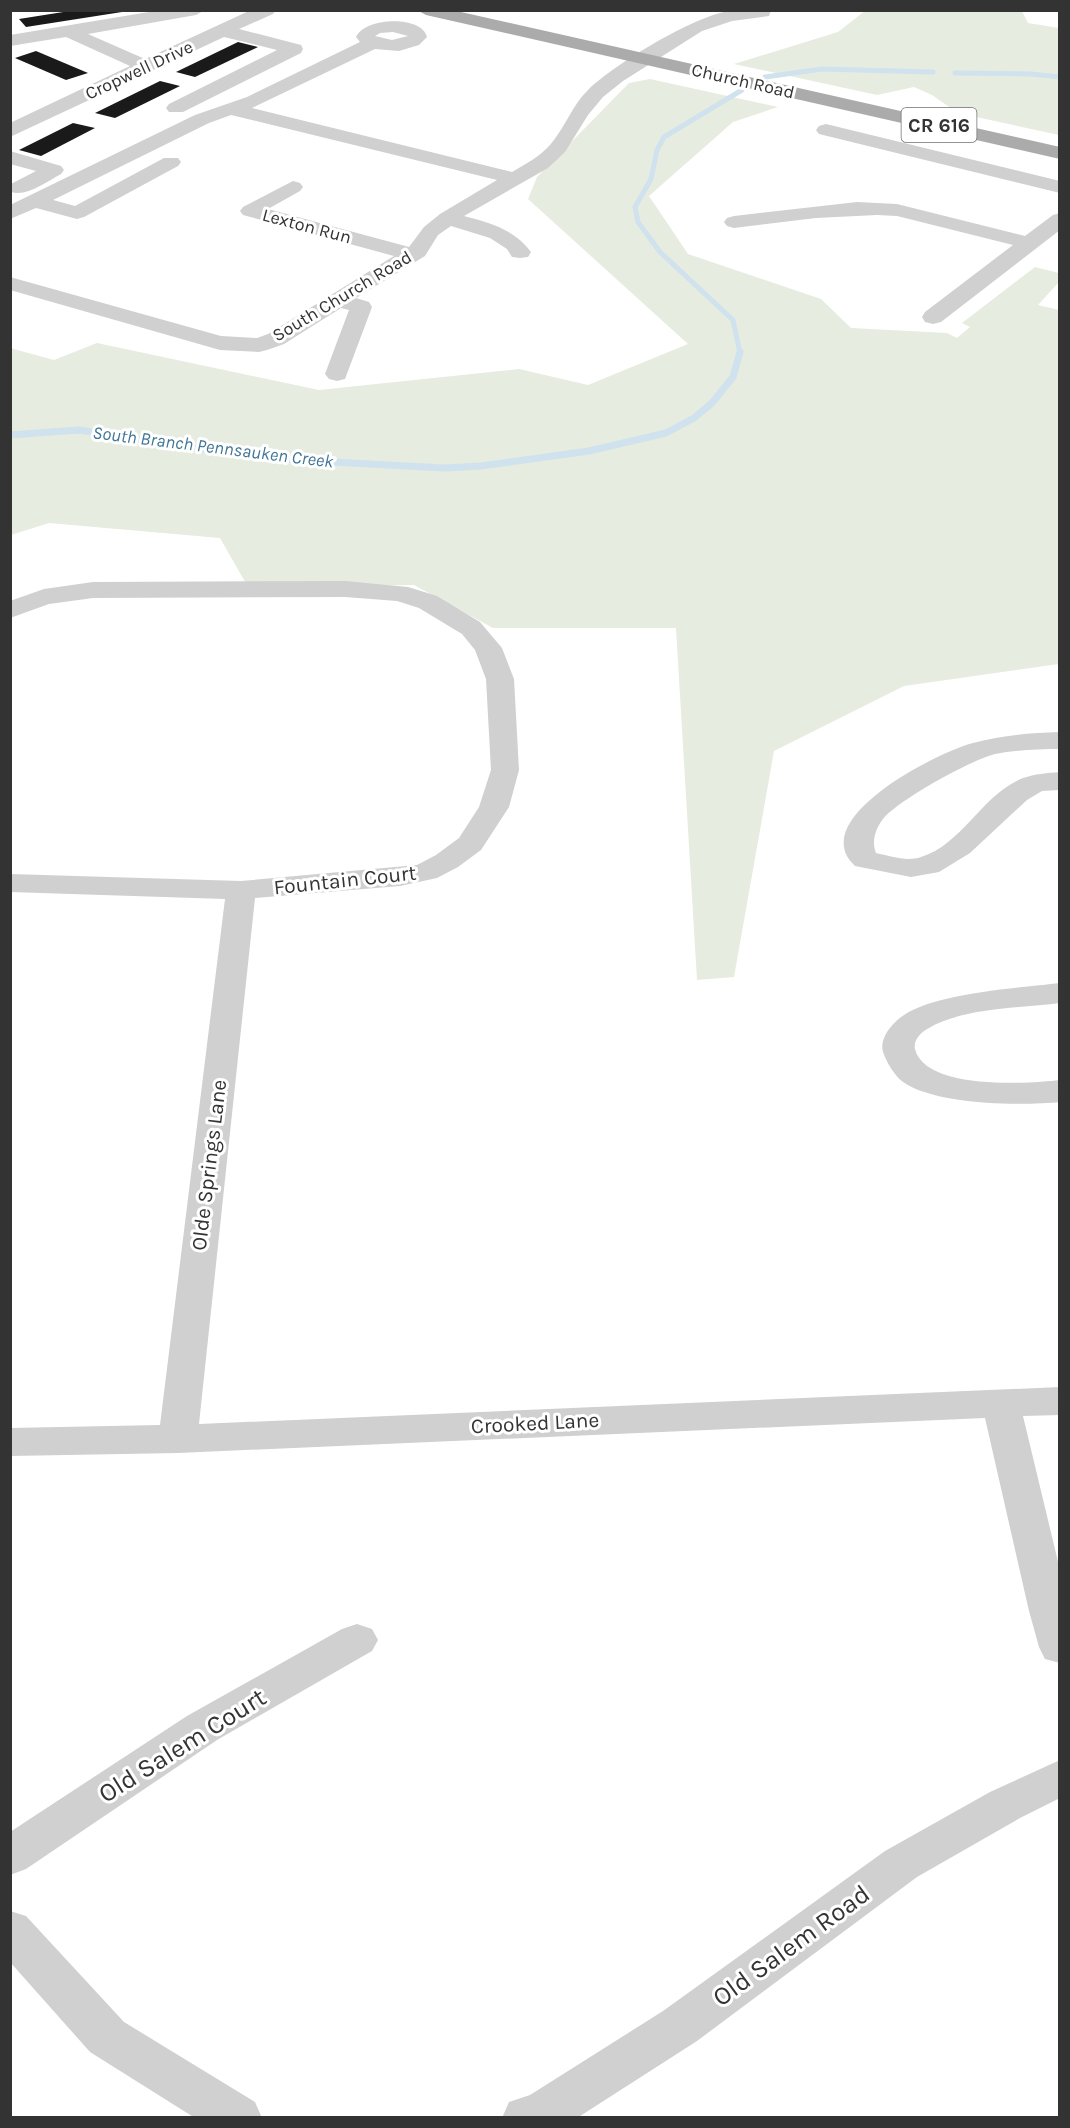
<svg xmlns="http://www.w3.org/2000/svg" width="1070" height="2128" viewBox="0 0 1070 2128" font-family="Karla,sans-serif">
<rect width="100%" height="100%" fill="#fff"/>
<g fill="#e6ecdf">
<path d="M866 10 1022 11 1028 23 1059 28V135L958 113 932 95 914 87 877 95 734 64 838 32Z"/>
<path d="M650 79 778 107 733 122 649 196 688 254 821 299 851 328 947 333 957 338 970 327 962 323 1035 267 1059 273V282L1038 305 1059 310V664L904 686 774 751 734 977 697 980 676 628H493L414 585 248 587 220 538 49 523 11 535 10 348 54 360 97 343 319 390 519 369 588 385 688 344 528 199 537 177 629 83Z"/>
</g>
<g fill="none" stroke-linecap="round" stroke-linejoin="round">
<g stroke="#cfe2ee" stroke-width="5">
<path d="M955 73 1031 74 1060 77"/>
<path d="M765 77 822 69 933 72"/>
<path d="M740 353 733 320 660 252 638 222 635 207 651 179 657 150 664 137 742 90"/>
</g>
<path stroke="#cfe2ee" stroke-width="7" d="M10 435 79 430 194 448 293 460 445 468 481 466 589 451 666 433 694 418 712 403 733 377 740 352"/>
</g>
<g fill="#1a1a1a">
<path d="M76 10 122 12 26 27 19 19Z"/>
<path d="M238 42 258 47 195 77 176 72Z"/>
<path d="M36 51 88 73 66 80 15 58Z"/>
<path d="M160 81 180 86 115 118 95 113Z"/>
<path d="M73 123 95 128 41 156 19 150Z"/>
</g>
<g fill="none" stroke-linecap="round" stroke-linejoin="round">
<g fill="#d0d0d0" fill-rule="evenodd">
<path d="M161 10H205L196 15 88 34 145 59 251 10H276L273 14 239 29 301 45 303 49 301 53 183 112H169L166 108 169 104 277 50 224 37 10 137V123L130 66 66 37 10 46V35Z"/>
<path d="M771 10 769 16 732 21 702 31 623 81 603 97 588 115 565 152 548 168 464 216C490 223 514 229 531 252L528 257 520 258 512 257 507 249 490 238 451 226 438 235 425 256 356 298 369 302 372 307 345 379 337 381 329 379 325 374 349 310 341 308 284 344 267 350 259 352 220 350 10 290V277L221 336 257 338 268 334 394 256 243 215 240 211 243 207 293 181 300 183 303 187 300 191 268 209 409 247 424 227 440 214 497 180 231 115 209 123 53 200 75 206 164 158H178L181 162 178 166 84 217 77 219 36 208 10 219V205L195 115 247 97 360 42 356 37C365 17 422 15 427 37L419 45 399 51 375 49 252 108 512 172C526 164 539 157 550 145 565 128 572 105 589 89 615 64 694 16 729 11 743 9 758 10 771 10ZM393 32 408 36 392 40 375 36 380 33Z"/>
<path d="M826 124 1060 181V193L819 134 816 130 819 126Z"/>
<path d="M10 151 61 166 64 170 61 174C46 182 27 197 11 192V184L36 171 10 164Z"/>
<path d="M857 202 897 204 1025 236 1053 215 1060 213V230L941 322 933 324 925 322 922 317 925 312 1013 245 897 216 877 215 816 218 734 228 727 226 724 222 727 218 734 216Z"/>
<path d="M345 581 408 587 437 596 480 622 502 648 514 679 519 770 509 807 481 850 458 867 437 878 400 886 255 898 199 1424 1060 1387V1415L1023 1416 1060 1570V1663L1045 1659 1039 1647 1029 1611 985 1418 178 1453 10 1456V1428L160 1425 225 899 10 892V874L241 881 417 865 436 855 459 838 479 807 491 770 486 679 475 650 462 634 419 608 397 601 345 597 93 598 49 604 10 618V601L44 589 93 582Z"/>
<path d="M1060 732V749C1038 749 1016 750 995 754 971 760 898 800 883 819 876 828 871 841 876 853 890 856 907 862 921 857 963 844 982 794 1023 778 1035 774 1047 773 1060 772V790L1042 791 1027 800 970 853 939 872 911 877 855 866C850 861 845 855 844 847 837 804 939 752 973 743 1002 735 1030 733 1060 732Z"/>
<path d="M1060 983V1003C1021 1008 962 1008 929 1028 921 1032 913 1040 915 1049 925 1090 1027 1084 1060 1080V1102C1020 1106 936 1105 903 1082 894 1075 887 1063 883 1052 879 1038 893 1022 904 1015 937 993 1019 988 1060 983Z"/>
<path d="M357 1624 372 1629 378 1640 372 1651 217 1740 26 1869 10 1875V1832L187 1716 342 1629Z"/>
<path d="M1060 1760V1798L1020 1818 917 1877 697 2041 577 2118H502L509 2102 530 2095 663 2011 885 1851 990 1792Z"/>
<path d="M10 1911 26 1916 124 2022 255 2102 262 2118H195L90 2052 10 1962Z"/>
</g>
<path fill="#ababab" fill-rule="evenodd" d="M417 10H452L1060 147V159L426 15Z"/>
</g>
<g text-anchor="middle" stroke-width="6" stroke-linejoin="round" paint-order="stroke">
<g font-size="18" fill="#333" stroke="#fff">
<text transform="translate(139 70) rotate(-25)" y="6">Cropwell Drive</text>
<text transform="translate(743 81) rotate(13)" y="6">Church Road</text>
<text transform="translate(307 226) rotate(15)" y="6">Lexton Run</text>
<text transform="translate(342 296) rotate(-31)" y="6">South Church Road</text>
</g>
<g font-size="18" font-style="italic" fill="#3f7597" stroke="#fff">
<text transform="translate(213 447) rotate(7)" y="6">South Branch Pennsauken Creek</text>
</g>
<rect fill="#fff" stroke="#707070" stroke-width="1.5" x="901.5" y="108" width="75" height="34" rx="4.5"/>
<g font-size="20" font-weight="bold" fill="#333">
<text x="939" y="132">CR 616</text>
</g>
<g font-size="21" fill="#333" stroke="#fff">
<text transform="translate(345 880) rotate(-6)" y="7">Fountain Court</text>
<text transform="translate(209 1165) rotate(-83)" y="7">Olde Springs Lane</text>
<text transform="translate(535 1423) rotate(-3)" y="7">Crooked Lane</text>
</g>
<g font-size="26" fill="#333" stroke="#fff">
<text transform="translate(182 1745) rotate(-32)" y="9">Old Salem Court</text>
<text transform="translate(791 1945) rotate(-36)" y="9">Old Salem Road</text>
</g>
</g>
<rect width="1070" height="2128" fill="none" stroke="#333333" stroke-width="24"/>
</svg>
